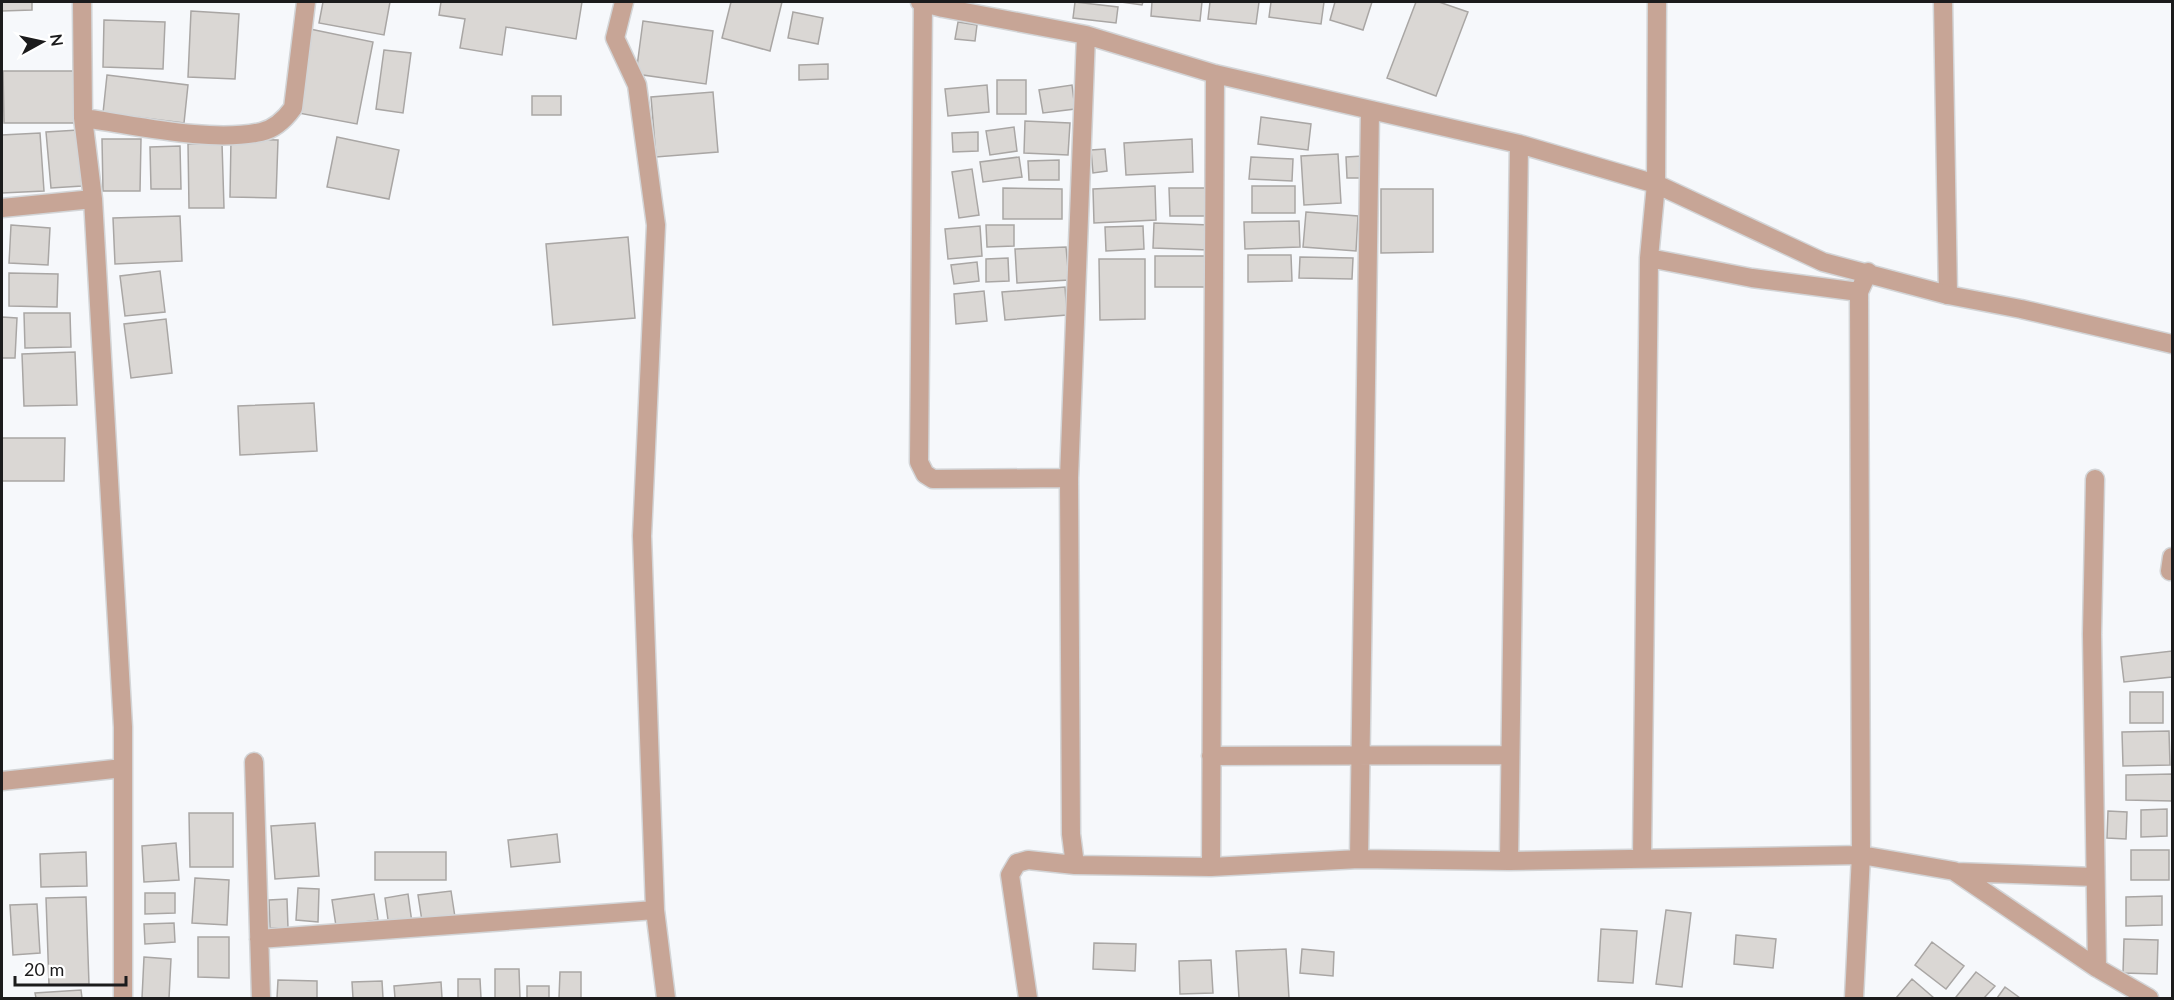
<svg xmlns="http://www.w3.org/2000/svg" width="2174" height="1000" font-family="Lato,sans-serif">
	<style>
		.building { fill: #dad7d4; stroke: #a9a6a4; stroke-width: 1.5 }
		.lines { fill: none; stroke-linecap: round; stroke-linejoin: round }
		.service-casing { stroke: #d3d5d7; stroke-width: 21 }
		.minor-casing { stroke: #d3d5d7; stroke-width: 21 }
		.service { stroke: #c7a596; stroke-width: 18 }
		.minor { stroke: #c7a596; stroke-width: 18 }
	</style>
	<rect width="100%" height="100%" fill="#f6f8fb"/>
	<path class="building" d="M 2,2 L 32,2 L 32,10 L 2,11 Z
		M 323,2 L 390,2 L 384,35 L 319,23 Z
		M 441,2 L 582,2 L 576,39 L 506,27 L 502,55 L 460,48 L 465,19 L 439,15 Z
		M 731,2 L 782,2 L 770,51 L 722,38 Z
		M 1075,2 L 1118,7 L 1116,23 L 1073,18 Z
		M 1121,2 L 1143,2 L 1142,5 Z
		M 1152,2 L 1202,2 L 1200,21 L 1151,16 Z
		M 1210,2 L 1259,2 L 1256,24 L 1208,19 Z
		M 1271,2 L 1324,2 L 1321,24 L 1269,17 Z
		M 1335,2 L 1372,2 L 1363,30 L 1330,20 Z
		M 1416,2 L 1439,2 L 1468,12 L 1436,96 L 1387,78 Z
		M 191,11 L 239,14 L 235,79 L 188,77 Z
		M 793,12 L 823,18 L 818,44 L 788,38 Z
		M 104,20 L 165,22 L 163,69 L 103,67 Z
		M 643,21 L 713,31 L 706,84 L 636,74 Z
		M 958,22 L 977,25 L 975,41 L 955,39 Z
		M 310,29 L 373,42 L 357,124 L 293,112 Z
		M 384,50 L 411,53 L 403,113 L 376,109 Z
		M 828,64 L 828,79 L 799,80 L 799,65 Z
		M 3,71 L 74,71 L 74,123 L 4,123 Z
		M 107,75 L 188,85 L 184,123 L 103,113 Z
		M 997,80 L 1026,80 L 1026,114 L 997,114 Z
		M 987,85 L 989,112 L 948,116 L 945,89 Z
		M 1072,85 L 1075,109 L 1043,113 L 1039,90 Z
		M 713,92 L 718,152 L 656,157 L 651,97 Z
		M 532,96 L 561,96 L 561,115 L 532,115 Z
		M 1261,117 L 1311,124 L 1308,150 L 1258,144 Z
		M 1025,121 L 1070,123 L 1068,155 L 1024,153 Z
		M 1014,127 L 1017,151 L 990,155 L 986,131 Z
		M 78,130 L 82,186 L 51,188 L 46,132 Z
		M 978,132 L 978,151 L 953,152 L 952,133 Z
		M 40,133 L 44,191 L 2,193 L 2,135 Z
		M 337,137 L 399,150 L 389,199 L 327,187 Z
		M 102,139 L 141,139 L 140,191 L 103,191 Z
		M 231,139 L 278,140 L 276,198 L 230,197 Z
		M 1192,139 L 1193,172 L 1126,175 L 1124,143 Z
		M 222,143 L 224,208 L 189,208 L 188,144 Z
		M 180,146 L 181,189 L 151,189 L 150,147 Z
		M 1105,149 L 1107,171 L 1093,173 L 1091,150 Z
		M 1338,154 L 1341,203 L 1304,205 L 1301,156 Z
		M 1362,156 L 1363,178 L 1347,178 L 1346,157 Z
		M 1019,157 L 1022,177 L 983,182 L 980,162 Z
		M 1251,157 L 1293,159 L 1292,181 L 1249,179 Z
		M 1059,160 L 1059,180 L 1029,180 L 1028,161 Z
		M 972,169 L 979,215 L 959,218 L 952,172 Z
		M 1155,186 L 1156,220 L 1094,223 L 1093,189 Z
		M 1252,186 L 1295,186 L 1295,213 L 1252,213 Z
		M 1003,188 L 1062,189 L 1062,219 L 1003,219 Z
		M 1169,188 L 1207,188 L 1207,216 L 1170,216 Z
		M 1381,189 L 1433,189 L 1433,252 L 1381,253 Z
		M 1306,212 L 1358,216 L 1356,251 L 1303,247 Z
		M 180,216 L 182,261 L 115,264 L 113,218 Z
		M 1299,221 L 1300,247 L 1245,249 L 1244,222 Z
		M 1154,223 L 1210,225 L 1209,250 L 1153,248 Z
		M 11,225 L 50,228 L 48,265 L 9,263 Z
		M 986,225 L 1014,225 L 1014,246 L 987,247 Z
		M 980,226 L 982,256 L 948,259 L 945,229 Z
		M 1143,226 L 1144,249 L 1106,251 L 1105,227 Z
		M 628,237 L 635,318 L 553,325 L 546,244 Z
		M 1066,247 L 1069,280 L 1017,283 L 1015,249 Z
		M 1248,255 L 1291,255 L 1292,281 L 1248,282 Z
		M 1155,256 L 1208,256 L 1208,287 L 1155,287 Z
		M 1300,257 L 1353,258 L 1352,279 L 1299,278 Z
		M 1008,258 L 1009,281 L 986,282 L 986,259 Z
		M 1099,259 L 1145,259 L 1145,319 L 1100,320 Z
		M 977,262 L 979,281 L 954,284 L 951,265 Z
		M 160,271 L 165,312 L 125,316 L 120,276 Z
		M 9,273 L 58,274 L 57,307 L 9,306 Z
		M 1065,287 L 1067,315 L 1005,320 L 1002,292 Z
		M 984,291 L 987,321 L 956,324 L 954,294 Z
		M 24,313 L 70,313 L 71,347 L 25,348 Z
		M 2,317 L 17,318 L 15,358 L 2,358 Z
		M 166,319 L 172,373 L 131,378 L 124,324 Z
		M 75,352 L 77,405 L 24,406 L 22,354 Z
		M 314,403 L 317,451 L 240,455 L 238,406 Z
		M 2,438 L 65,438 L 64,481 L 2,481 Z
		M 2172,651 L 2172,677 L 2124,682 L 2121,657 Z
		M 2130,692 L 2163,692 L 2163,723 L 2130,723 Z
		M 2169,731 L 2170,765 L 2123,766 L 2122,732 Z
		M 2172,774 L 2172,801 L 2126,800 L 2126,775 Z
		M 2167,809 L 2167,836 L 2141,837 L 2141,810 Z
		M 2108,811 L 2127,812 L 2126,839 L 2107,838 Z
		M 189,813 L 233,813 L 233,867 L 190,867 Z
		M 315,823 L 319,876 L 275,879 L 271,826 Z
		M 557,834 L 560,862 L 511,867 L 508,840 Z
		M 176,843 L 179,880 L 144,882 L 142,846 Z
		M 2131,850 L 2169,850 L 2169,880 L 2131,880 Z
		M 86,852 L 87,886 L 41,887 L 40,854 Z
		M 375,852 L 446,852 L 446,880 L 375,880 Z
		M 195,878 L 229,880 L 227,925 L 192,923 Z
		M 298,888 L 319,889 L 318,922 L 296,920 Z
		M 451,891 L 455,917 L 422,921 L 418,895 Z
		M 145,893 L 175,893 L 175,913 L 145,914 Z
		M 374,894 L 378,920 L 336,926 L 332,900 Z
		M 408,894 L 412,923 L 389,927 L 385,898 Z
		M 2162,896 L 2162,925 L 2126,926 L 2126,897 Z
		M 86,897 L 89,984 L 49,985 L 46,898 Z
		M 287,899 L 288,928 L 270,928 L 269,900 Z
		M 37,904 L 40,953 L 13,955 L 10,905 Z
		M 1666,910 L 1691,913 L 1682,987 L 1656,984 Z
		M 174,923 L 175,942 L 145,944 L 144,924 Z
		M 1601,929 L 1637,931 L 1633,983 L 1598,981 Z
		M 1736,935 L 1776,939 L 1773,968 L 1734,964 Z
		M 198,937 L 229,937 L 229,978 L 198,977 Z
		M 2124,939 L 2158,940 L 2157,974 L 2123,973 Z
		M 1932,942 L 1964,966 L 1946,989 L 1915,965 Z
		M 1094,943 L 1136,944 L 1135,971 L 1093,969 Z
		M 1286,949 L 1289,998 L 1239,998 L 1236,951 Z
		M 1302,949 L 1334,952 L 1333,976 L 1300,973 Z
		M 144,957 L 171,959 L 169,998 L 142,998 Z
		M 1211,960 L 1213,993 L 1180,994 L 1179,961 Z
		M 495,969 L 519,969 L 520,998 L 495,998 Z
		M 560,972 L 581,972 L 581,998 L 559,998 Z
		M 1976,972 L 1995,986 L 1984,998 L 1958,998 L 1956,997 Z
		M 458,979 L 480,979 L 481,998 L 458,998 Z
		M 1912,979 L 1934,998 L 1896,998 Z
		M 278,980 L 317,981 L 317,998 L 277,998 Z
		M 382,981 L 383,998 L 353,998 L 352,982 Z
		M 441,982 L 442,998 L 395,998 L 394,986 Z
		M 527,986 L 549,986 L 549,998 L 527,998 Z
		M 2005,987 L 2020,998 L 1997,998 Z
		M 81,990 L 82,998 L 36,998 L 35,993 Z"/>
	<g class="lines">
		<defs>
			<path id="service" d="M 1943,2 L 1948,295"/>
			<path id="minor" d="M 82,2 L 83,118 L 93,199 L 123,727 L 123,998
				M 624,2 L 615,38 L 637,85 L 656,225 L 642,536 L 655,910 L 666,998
				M 920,2 L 943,8 L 1086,35 L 1215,74 L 1519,144 L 1656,184 L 1823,262 L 1948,295 L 2021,309 L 2172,344
				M 923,2 L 919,462 L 925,474 L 933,479 L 1069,478
				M 83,118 C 135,125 210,143 261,132 C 275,129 285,119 293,108 L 306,2
				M 2,208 L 93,199
				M 1649,258 L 1752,278 L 1859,292
				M 2095,479 L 2092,634 L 2097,968
				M 2170,571 L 2172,557
				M 1211,756 L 1509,755
				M 254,762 L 261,998
				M 2,781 L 123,768
				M 1359,859 L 1370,111
				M 1642,859 L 1649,258 L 1656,184 L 1657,2
				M 1509,861 L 1519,144
				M 1075,865 L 1071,834 L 1069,478 L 1086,35
				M 1211,867 L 1215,74
				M 1956,872 L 2095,877
				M 259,939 L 655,910
				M 1028,998 L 1010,875 L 1017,863 L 1028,860 L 1075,865 L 1211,867 L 1359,859 L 1509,861 L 1861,855 L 1954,871 L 2097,968 L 2149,998
				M 1854,998 L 1861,855 L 1859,292 L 1868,272"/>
		</defs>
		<use href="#service" class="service-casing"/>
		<use href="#minor" class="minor-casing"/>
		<use href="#service" class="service"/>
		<use href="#minor" class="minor"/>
	</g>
	<rect width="2174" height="1000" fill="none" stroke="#1b1b1c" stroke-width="6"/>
	<g transform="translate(42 42) rotate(82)" stroke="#ffffff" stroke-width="4.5" paint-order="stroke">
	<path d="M0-4.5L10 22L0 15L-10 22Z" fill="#1b1b1c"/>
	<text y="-9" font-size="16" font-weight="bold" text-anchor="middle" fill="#1b1b1c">N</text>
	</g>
	<path d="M15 976v9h111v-9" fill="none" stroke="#1b1b1c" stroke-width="3"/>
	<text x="24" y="976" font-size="18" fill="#1b1b1c" stroke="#ffffff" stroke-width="4.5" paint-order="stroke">20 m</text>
</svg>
